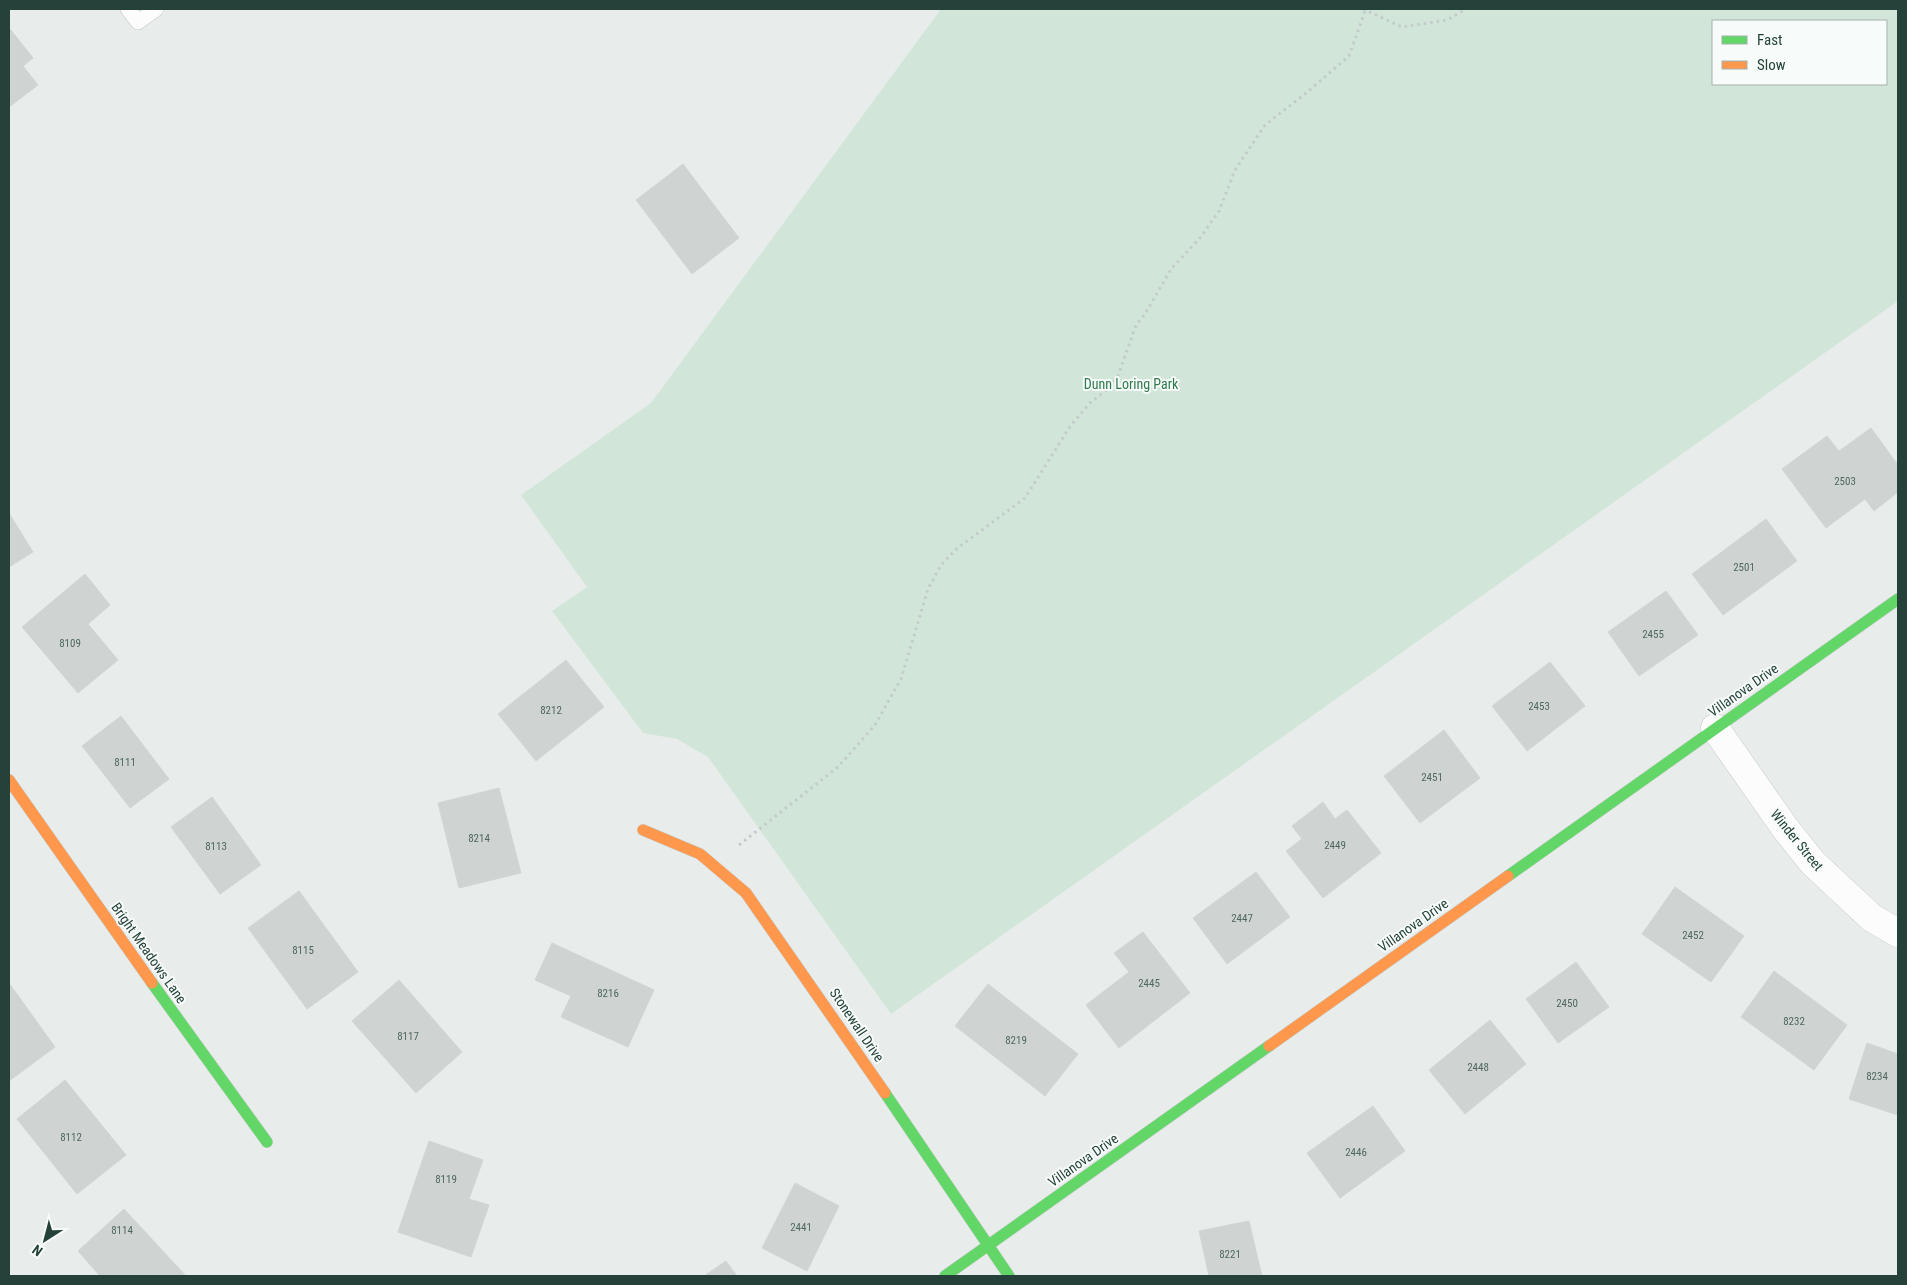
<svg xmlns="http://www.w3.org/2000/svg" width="1907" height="1285" font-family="'Roboto Condensed',sans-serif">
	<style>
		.green { fill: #d1e6d8; fill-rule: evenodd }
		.building { fill: #cfd4d2; stroke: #d1d6d4 }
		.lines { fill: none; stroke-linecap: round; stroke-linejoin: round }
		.lane-casing { stroke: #c5cac8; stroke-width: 16 }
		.street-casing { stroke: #c5cac8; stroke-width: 29 }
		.fast-casing { stroke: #c3cbc8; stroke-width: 12 }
		.slow-casing { stroke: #c3cbc8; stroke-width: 12 }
		.path { stroke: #c3ccca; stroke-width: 3; stroke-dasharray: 2.5 4; stroke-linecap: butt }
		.lane { stroke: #fcfcfc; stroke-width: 15 }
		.street { stroke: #fcfcfc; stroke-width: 28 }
		.fast { stroke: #63d668; stroke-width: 11 }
		.slow { stroke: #ff974d; stroke-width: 11 }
		.labels { text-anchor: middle; stroke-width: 4; stroke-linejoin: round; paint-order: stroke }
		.number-label { font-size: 11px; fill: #506761 }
		.park-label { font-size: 14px; fill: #2d7a4b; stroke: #f7fbf9 }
		.street-label { font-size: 14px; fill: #24423a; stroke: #f7fbf9 }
	</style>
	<rect width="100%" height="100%" fill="#e8edeb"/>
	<path class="green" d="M 941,9 L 1898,9 L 1898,301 L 891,1014 L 708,757 L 677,739 L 643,733 L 552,611 L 587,587 L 521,495 L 651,403 ZM 1713,21 L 1886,21 L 1886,84 L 1713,84 Z"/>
	<path class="building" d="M 10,29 L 33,58 L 23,66 L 38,85 L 9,107 L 9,30 Z
		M 683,164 L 739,238 L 692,274 L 636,200 Z
		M 1871,428 L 1898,465 L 1898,492 L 1874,511 L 1865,499 L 1826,528 L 1782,469 L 1827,436 L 1839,451 Z
		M 9,513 L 33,552 L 9,567 Z
		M 1766,519 L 1797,561 L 1723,615 L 1692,574 Z
		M 85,574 L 110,605 L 88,624 L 118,660 L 78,693 L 22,627 Z
		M 1666,591 L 1698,635 L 1639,676 L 1608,632 Z
		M 566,660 L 604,707 L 536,761 L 498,714 Z
		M 1550,662 L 1585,706 L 1527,751 L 1492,706 Z
		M 121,716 L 169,779 L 130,808 L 82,746 Z
		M 1444,730 L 1480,778 L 1420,823 L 1384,776 Z
		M 499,788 L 521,873 L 459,888 L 438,803 Z
		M 212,797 L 261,865 L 220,894 L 171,827 Z
		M 1323,802 L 1335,819 L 1347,810 L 1381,853 L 1323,898 L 1286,851 L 1302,839 L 1292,826 Z
		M 1256,872 L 1290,917 L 1227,964 L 1193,918 Z
		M 1675,887 L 1744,936 L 1711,982 L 1642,934 Z
		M 299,891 L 358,972 L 307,1009 L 248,928 Z
		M 1143,932 L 1190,993 L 1119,1048 L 1086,1005 L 1129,972 L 1114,953 Z
		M 552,943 L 654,990 L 628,1047 L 561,1017 L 571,996 L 535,980 Z
		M 1576,962 L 1609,1007 L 1558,1043 L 1526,999 Z
		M 1774,971 L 1847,1025 L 1814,1070 L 1741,1017 Z
		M 399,980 L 462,1052 L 416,1093 L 352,1021 Z
		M 9,983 L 55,1047 L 9,1081 Z
		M 988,984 L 1078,1054 L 1045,1096 L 955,1026 Z
		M 1490,1020 L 1526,1064 L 1465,1114 L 1429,1070 Z
		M 1867,1043 L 1898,1054 L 1898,1115 L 1849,1099 Z
		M 65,1080 L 126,1155 L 77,1194 L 17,1119 Z
		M 1373,1106 L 1405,1151 L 1340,1198 L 1307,1153 Z
		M 429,1141 L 483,1160 L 469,1199 L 489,1205 L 471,1257 L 398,1232 Z
		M 795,1183 L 839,1206 L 807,1271 L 762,1248 Z
		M 124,1209 L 186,1276 L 100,1276 L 78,1251 Z
		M 1249,1221 L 1262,1276 L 1209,1276 L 1199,1231 Z
		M 726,1261 L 737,1276 L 704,1276 Z"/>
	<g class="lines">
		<defs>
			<path id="lane" d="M 128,9 L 138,22 L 156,9"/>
			<path id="street" d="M 1715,728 L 1785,828 L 1813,863 L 1872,918 L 1898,933"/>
			<path id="fast" d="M 1508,876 L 1898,599
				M 152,983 L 267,1142
				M 885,1093 L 1009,1276
				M 945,1276 L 1269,1046"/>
			<path id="slow" d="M 9,780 L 152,983
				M 643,830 L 700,854 L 746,893 L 885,1093
				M 1269,1046 L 1508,876"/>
		</defs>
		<use href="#lane" class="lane-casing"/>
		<use href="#street" class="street-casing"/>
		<use href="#fast" class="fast-casing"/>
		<use href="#slow" class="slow-casing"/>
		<path class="path" d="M 1363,9 L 1402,27 L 1447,20 L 1466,9
			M 739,845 L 838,767 L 875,725 L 901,679 L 928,589 L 941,565 L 955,550 L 1025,498 L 1071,425 L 1090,403 L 1110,387 L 1118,376 L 1136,325 L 1145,314 L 1171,269 L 1200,238 L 1219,211 L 1235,170 L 1265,125 L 1305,94 L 1349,56 L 1365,11"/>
		<use href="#lane" class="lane"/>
		<use href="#street" class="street"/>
		<use href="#fast" class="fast"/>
		<use href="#slow" class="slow"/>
	</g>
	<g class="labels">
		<g class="number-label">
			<text x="1845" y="485">2503</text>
			<text x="1744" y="571">2501</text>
			<text x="1653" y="638">2455</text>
			<text x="70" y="647">8109</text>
			<text x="1539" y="710">2453</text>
			<text x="551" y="714">8212</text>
			<text x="125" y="766">8111</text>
			<text x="1432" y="781">2451</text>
			<text x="479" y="842">8214</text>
			<text x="1335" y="849">2449</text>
			<text x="216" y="850">8113</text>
			<text x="1242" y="922">2447</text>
			<text x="1693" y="939">2452</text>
			<text x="303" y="954">8115</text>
			<text x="1149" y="987">2445</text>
			<text x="608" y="997">8216</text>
			<text x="1567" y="1007">2450</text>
			<text x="1794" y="1025">8232</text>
			<text x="408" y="1040">8117</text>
			<text x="1016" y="1044">8219</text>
			<text x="1478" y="1071">2448</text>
			<text x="1877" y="1080">8234</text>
			<text x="71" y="1141">8112</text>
			<text x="1356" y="1156">2446</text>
			<text x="446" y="1183">8119</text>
			<text x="801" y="1231">2441</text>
			<text x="122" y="1234">8114</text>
			<text x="1230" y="1258">8221</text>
		</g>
		<g class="park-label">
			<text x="1131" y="389">Dunn Loring Park</text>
		</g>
		<g class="street-label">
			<text transform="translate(1743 690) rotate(-35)" y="5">Villanova Drive</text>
			<text transform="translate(1797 840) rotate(51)" y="5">Winder Street</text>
			<text transform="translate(1413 925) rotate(-35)" y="5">Villanova Drive</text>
			<text transform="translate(149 953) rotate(55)" y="5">Bright Meadows Lane</text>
			<text transform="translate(857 1025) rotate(56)" y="5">Stonewall Drive</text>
			<text transform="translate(1083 1160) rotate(-35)" y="5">Villanova Drive</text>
		</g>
	</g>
	<rect width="1907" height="1285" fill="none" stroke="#24423a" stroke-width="20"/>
	<rect x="1712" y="20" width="175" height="65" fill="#f7fbf9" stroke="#a3b1ad"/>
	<rect x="1722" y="36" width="25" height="8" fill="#63d668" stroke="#a3b1ad"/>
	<text x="1757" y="45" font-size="15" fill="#24423a">Fast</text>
	<rect x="1722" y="61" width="25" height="8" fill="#ff974d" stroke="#a3b1ad"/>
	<text x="1757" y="70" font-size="15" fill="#24423a">Slow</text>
	<g transform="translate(45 1240) rotate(216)" stroke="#f7fbf9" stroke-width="4" paint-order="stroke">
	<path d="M0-4L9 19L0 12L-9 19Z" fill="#24423a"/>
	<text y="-8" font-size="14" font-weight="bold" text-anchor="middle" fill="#24423a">N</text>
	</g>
</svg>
